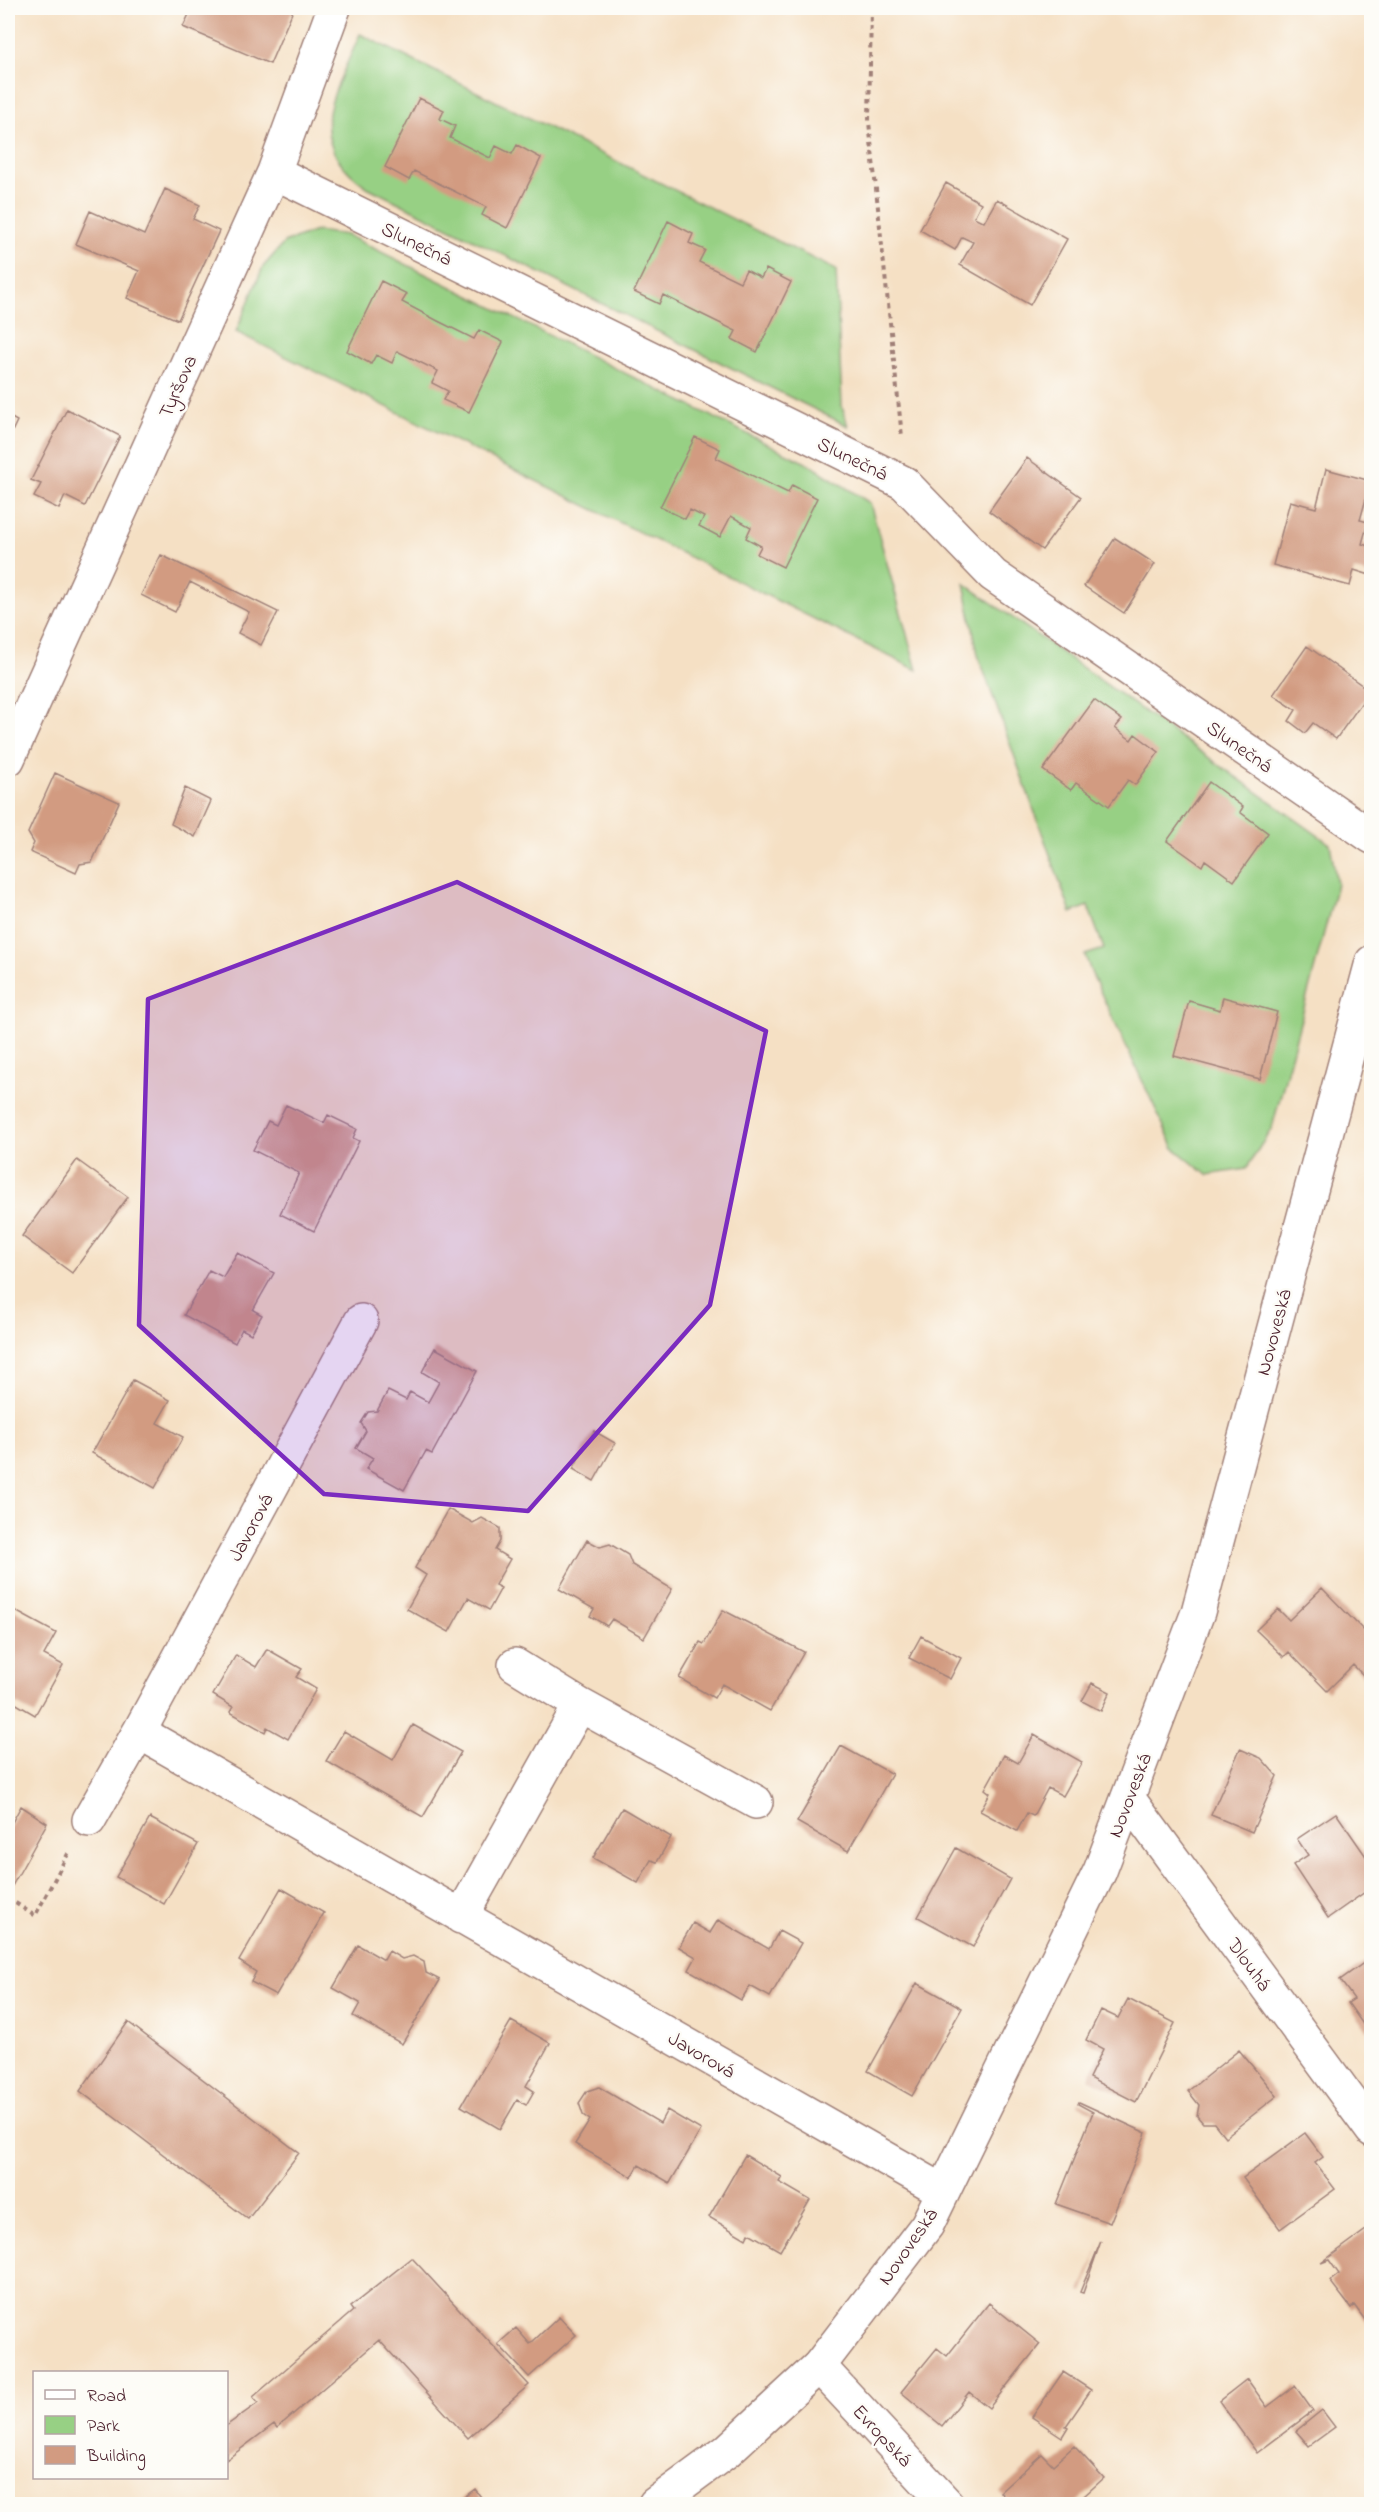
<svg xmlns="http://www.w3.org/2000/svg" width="1379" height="2512" font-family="'Indie Flower',sans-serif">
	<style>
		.green { fill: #97d084; stroke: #707858; stroke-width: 1.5 }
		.building { fill: #d29b81 }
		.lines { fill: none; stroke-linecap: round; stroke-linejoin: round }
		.minor-casing { stroke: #a08078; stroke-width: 36 }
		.tertiary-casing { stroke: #a08078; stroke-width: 36 }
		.path { stroke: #a08078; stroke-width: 4; stroke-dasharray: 4.5 4.5; stroke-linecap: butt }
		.minor { stroke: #fff; stroke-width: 33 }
		.tertiary { stroke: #fff; stroke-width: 33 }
		.marked { fill: #7b2cbf; fill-opacity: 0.2; stroke: #7b2cbf; stroke-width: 4.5; stroke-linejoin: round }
		.labels { text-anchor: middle; stroke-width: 5; stroke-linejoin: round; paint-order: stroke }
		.street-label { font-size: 20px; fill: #4a1f2b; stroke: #fdfcf7 }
	</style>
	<rect width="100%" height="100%" fill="#fdfcf7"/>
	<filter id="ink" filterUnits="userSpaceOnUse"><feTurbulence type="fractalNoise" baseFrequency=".0167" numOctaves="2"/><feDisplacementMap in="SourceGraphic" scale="12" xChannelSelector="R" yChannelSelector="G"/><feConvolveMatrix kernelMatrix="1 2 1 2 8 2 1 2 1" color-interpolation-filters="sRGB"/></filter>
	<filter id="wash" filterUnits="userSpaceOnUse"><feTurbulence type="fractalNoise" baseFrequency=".008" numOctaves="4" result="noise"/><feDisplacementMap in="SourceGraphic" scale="24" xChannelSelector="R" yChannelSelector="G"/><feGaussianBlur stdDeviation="1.35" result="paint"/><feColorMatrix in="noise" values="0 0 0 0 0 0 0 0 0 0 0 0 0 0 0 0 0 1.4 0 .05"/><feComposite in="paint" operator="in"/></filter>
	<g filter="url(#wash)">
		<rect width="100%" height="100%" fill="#f5e0c4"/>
		<path class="green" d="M 360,34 L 836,270 L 842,406 L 848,426 L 367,187 C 299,141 335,94 360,34 Z
			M 316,231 L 347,235 L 812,466 L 870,503 L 917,670 L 236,332 L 263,267 L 284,243 Z
			M 964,583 L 1330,844 L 1337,884 L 1272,1128 L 1246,1169 L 1207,1175 L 1174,1148 L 1091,972 L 1085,955 L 1104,949 L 1088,906 L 1071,913 L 978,655 Z"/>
		<g id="blocks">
			<path class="building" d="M 192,8 L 294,8 L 270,64 L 183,27 Z
				M 419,98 L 444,110 L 440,119 L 455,126 L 450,138 L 490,158 L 496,146 L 512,154 L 517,145 L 541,158 L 507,228 L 482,215 L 486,207 L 414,171 L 409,180 L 385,167 Z
				M 946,183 L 981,203 L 974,217 L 984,222 L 997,199 L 1067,239 L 1030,305 L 960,265 L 973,242 L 962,237 L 955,250 L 920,230 Z
				M 165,189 L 200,205 L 193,219 L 219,231 L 178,320 L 127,298 L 139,271 L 76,244 L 90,211 L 144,235 Z
				M 668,221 L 693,234 L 689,243 L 705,250 L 699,262 L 740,282 L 746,270 L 761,278 L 766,269 L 791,282 L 757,352 L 732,339 L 736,331 L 699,313 L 663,295 L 659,304 L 634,292 Z
				M 381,281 L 407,294 L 402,302 L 438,321 L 474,339 L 479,330 L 503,342 L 469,412 L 443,400 L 448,391 L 432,383 L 438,371 L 397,351 L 392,363 L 376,355 L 371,364 L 347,351 Z
				M 67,409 L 120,436 L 85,506 L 65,496 L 59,509 L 34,497 L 41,484 L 31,480 Z
				M 8,416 L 17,421 L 8,440 Z
				M 695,437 L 720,449 L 716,458 L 788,493 L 792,485 L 817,498 L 783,567 L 757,554 L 761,546 L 746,538 L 751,527 L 731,516 L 720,537 L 699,526 L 704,517 L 690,510 L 685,519 L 660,507 Z
				M 1027,458 L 1081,497 L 1042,550 L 989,511 Z
				M 1326,469 L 1371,481 L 1360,520 L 1368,522 L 1362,544 L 1372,547 L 1372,570 L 1370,575 L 1354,570 L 1350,586 L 1273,565 L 1290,501 L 1316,508 Z
				M 1115,538 L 1155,564 L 1124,613 L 1084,586 Z
				M 161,555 L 278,612 L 261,645 L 238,633 L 249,612 L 190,582 L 175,612 L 141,595 Z
				M 1307,646 L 1370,691 L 1336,739 L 1313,723 L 1305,733 L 1289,721 L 1296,710 L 1273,695 Z
				M 1094,700 L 1122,720 L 1115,728 L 1131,740 L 1135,734 L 1159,752 L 1135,785 L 1128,780 L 1109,806 L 1076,783 L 1071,790 L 1043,770 Z
				M 55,773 L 119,802 L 92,862 L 80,864 L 76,873 L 30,852 L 34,843 L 28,833 Z
				M 1209,782 L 1243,807 L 1240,812 L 1268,833 L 1234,881 L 1205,860 L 1202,866 L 1167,841 Z
				M 185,788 L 211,801 L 195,837 L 171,824 Z
				M 1223,997 L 1277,1012 L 1260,1079 L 1174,1056 L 1189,1001 L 1220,1010 Z
				M 286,1105 L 324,1123 L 328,1115 L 357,1129 L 353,1138 L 359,1141 L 314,1231 L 280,1214 L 299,1173 L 253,1150 L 268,1121 L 276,1125 Z
				M 77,1160 L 128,1197 L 72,1273 L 22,1236 Z
				M 237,1253 L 274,1273 L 253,1310 L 262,1315 L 251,1334 L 242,1329 L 235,1343 L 184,1315 L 209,1270 L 223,1277 Z
				M 435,1348 L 477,1371 L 432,1454 L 426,1451 L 404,1490 L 366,1469 L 373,1458 L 356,1448 L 366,1431 L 361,1423 L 368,1412 L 377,1411 L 388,1391 L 406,1400 L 410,1392 L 428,1402 L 439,1382 L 422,1372 Z
				M 133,1380 L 170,1400 L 157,1423 L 183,1437 L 155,1488 L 92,1453 Z
				M 594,1431 L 615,1443 L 594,1481 L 573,1469 Z
				M 448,1509 L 473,1523 L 482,1518 L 500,1528 L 500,1541 L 495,1550 L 510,1559 L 495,1585 L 501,1588 L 489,1610 L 468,1598 L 449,1632 L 407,1609 L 426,1575 L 415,1568 Z
				M 587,1540 L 600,1547 L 610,1544 L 628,1555 L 632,1565 L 672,1589 L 644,1638 L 612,1619 L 607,1626 L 590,1616 L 594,1609 L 559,1589 Z
				M 1322,1588 L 1372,1639 L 1372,1674 L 1367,1679 L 1353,1665 L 1327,1691 L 1289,1652 L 1284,1657 L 1256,1630 L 1278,1609 L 1289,1620 Z
				M 10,1608 L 56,1633 L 44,1655 L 63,1665 L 35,1715 L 8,1699 L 8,1613 Z
				M 723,1610 L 804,1652 L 770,1711 L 722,1684 L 714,1698 L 679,1678 L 700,1642 L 704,1644 Z
				M 921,1636 L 961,1658 L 950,1679 L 909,1658 Z
				M 267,1649 L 302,1669 L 296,1677 L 316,1689 L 288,1739 L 267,1727 L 265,1732 L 230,1712 L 233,1707 L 213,1695 L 236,1655 L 256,1667 Z
				M 1092,1683 L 1110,1692 L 1101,1711 L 1082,1701 Z
				M 413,1725 L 461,1752 L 423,1817 L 326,1761 L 344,1731 L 393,1760 Z
				M 1034,1735 L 1082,1762 L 1063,1796 L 1048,1788 L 1033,1816 L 1027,1813 L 1017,1831 L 980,1811 L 990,1793 L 985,1789 L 1004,1755 L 1018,1763 Z
				M 841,1746 L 892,1774 L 848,1851 L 797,1822 Z
				M 1240,1749 L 1261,1758 L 1277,1776 L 1252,1832 L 1211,1815 Z
				M 21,1806 L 47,1823 L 12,1886 L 8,1883 L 8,1830 Z
				M 622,1808 L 671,1837 L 657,1862 L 651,1860 L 638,1883 L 593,1858 Z
				M 1336,1813 L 1372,1865 L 1372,1887 L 1328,1918 L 1293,1865 L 1308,1855 L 1297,1839 Z
				M 150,1818 L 198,1844 L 164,1904 L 116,1877 Z
				M 956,1848 L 1010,1879 L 973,1947 L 918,1917 Z
				M 281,1888 L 324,1913 L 276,1995 L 251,1982 L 256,1972 L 239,1961 Z
				M 718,1920 L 769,1949 L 779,1931 L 801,1943 L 770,1997 L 750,1986 L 741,2000 L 689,1970 L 696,1957 L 679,1947 L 693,1923 L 710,1933 Z
				M 358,1945 L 384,1960 L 389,1951 L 402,1959 L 413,1956 L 424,1962 L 426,1973 L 440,1980 L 402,2044 L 353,2016 L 360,2003 L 333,1988 Z
				M 1372,1957 L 1372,2027 L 1367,2030 L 1348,2003 L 1354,1999 L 1340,1980 Z
				M 917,1983 L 962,2008 L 912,2096 L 868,2071 Z
				M 1128,1999 L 1175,2023 L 1136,2102 L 1089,2078 L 1103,2049 L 1086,2040 L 1101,2010 L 1118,2018 Z
				M 511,2021 L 550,2043 L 526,2086 L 534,2091 L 526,2105 L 517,2100 L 500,2129 L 461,2106 Z
				M 128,2022 L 299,2153 L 248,2219 L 80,2091 Z
				M 1239,2050 L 1277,2096 L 1225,2137 L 1214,2123 L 1203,2123 L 1197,2116 L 1199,2105 L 1188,2091 Z
				M 599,2087 L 660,2123 L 667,2110 L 701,2130 L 670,2183 L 639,2165 L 632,2177 L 575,2144 L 590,2120 L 583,2115 L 579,2103 L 587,2091 Z
				M 1079,2102 L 1146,2133 L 1110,2223 L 1056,2204 L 1093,2112 L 1078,2104 Z
				M 1305,2133 L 1323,2157 L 1315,2163 L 1335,2189 L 1280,2229 L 1243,2178 Z
				M 745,2155 L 782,2177 L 779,2182 L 810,2200 L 780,2251 L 749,2233 L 746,2239 L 709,2217 Z
				M 1370,2227 L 1372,2322 L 1368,2324 L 1354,2305 L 1351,2308 L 1330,2281 L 1339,2274 L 1329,2260 L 1321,2263 Z
				M 1101,2241 L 1083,2293 L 1080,2292 Z
				M 412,2258 L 529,2385 L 468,2438 L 379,2340 L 277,2428 L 274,2424 L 226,2460 L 226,2426 L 258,2403 L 253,2397 L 353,2311 L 350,2307 Z
				M 989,2303 L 1040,2344 L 989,2408 L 969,2392 L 942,2426 L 901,2392 L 937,2348 L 947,2356 Z
				M 559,2317 L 576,2335 L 529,2377 L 498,2344 L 516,2328 L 530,2344 Z
				M 1063,2372 L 1091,2390 L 1066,2426 L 1068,2427 L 1062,2437 L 1032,2417 Z
				M 1247,2379 L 1267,2407 L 1295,2386 L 1313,2411 L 1257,2453 L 1219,2401 Z
				M 1322,2410 L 1335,2427 L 1309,2446 L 1296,2431 Z
				M 1074,2446 L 1104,2478 L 1075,2504 L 1011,2504 L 1000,2492 L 1042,2454 L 1053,2465 Z
				M 475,2489 L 486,2504 L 455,2504 Z"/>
		</g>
	</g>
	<g filter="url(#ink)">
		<use href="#blocks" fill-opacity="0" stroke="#a08078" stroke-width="1.5"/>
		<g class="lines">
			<defs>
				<path id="minor" d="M 274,172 L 904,483 L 993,575 L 1372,837
					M 8,759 L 274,172 L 334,8
					M 361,1321 L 139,1732 L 943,2191
					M 515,1665 L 580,1705
					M 1128,1798 L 1372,2130
					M 89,1820 L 139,1732
					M 461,1917 L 580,1705 L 756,1802
					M 819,2366 L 947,2504"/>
				<path id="tertiary" d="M 655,2504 L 727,2451 L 819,2366 L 927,2225 L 1100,1871 L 1198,1612 L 1372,962"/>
			</defs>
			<use href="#minor" class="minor-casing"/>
			<use href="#tertiary" class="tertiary-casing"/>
			<path class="path" d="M 871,8 L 869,122 L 902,437
				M 8,1898 L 35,1916 L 69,1852"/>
			<use href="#minor" class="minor"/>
			<use href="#tertiary" class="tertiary"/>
		</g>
	</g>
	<path class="marked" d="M 457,882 L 766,1031 L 710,1305 L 528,1511 L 324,1494 L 139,1325 L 148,999 Z"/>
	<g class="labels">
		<g class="street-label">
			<text transform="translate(417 243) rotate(26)" y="7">Slunečná</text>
			<text transform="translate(177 386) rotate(-66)" y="7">Tyršova</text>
			<text transform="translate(853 458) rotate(26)" y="7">Slunečná</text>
			<text transform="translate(1240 746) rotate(35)" y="7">Slunečná</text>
			<text transform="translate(1273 1332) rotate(-75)" y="7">Novoveská</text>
			<text transform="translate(250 1527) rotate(-62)" y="7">Javorová</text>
			<text transform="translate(1129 1795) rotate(-69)" y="7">Novoveská</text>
			<text transform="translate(1250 1964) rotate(54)" y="7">Dlouhá</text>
			<text transform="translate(702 2054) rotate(30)" y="7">Javorová</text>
			<text transform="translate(907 2246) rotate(-55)" y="7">Novoveská</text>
			<text transform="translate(883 2435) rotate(47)" y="7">Evropská</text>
		</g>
	</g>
	<rect width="1379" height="2512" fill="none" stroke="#fdfcf7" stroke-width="30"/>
	<rect x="33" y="2371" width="195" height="108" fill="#fdfcf7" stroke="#b5a4a5" stroke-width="1.5"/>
	<rect x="45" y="2390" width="30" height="9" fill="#ffffff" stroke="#b5a4a5" stroke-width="1.5"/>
	<text x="87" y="2401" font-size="18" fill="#4a1f2b">Road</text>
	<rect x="45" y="2416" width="30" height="18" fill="#97d084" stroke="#b5a4a5" stroke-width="1.5"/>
	<text x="87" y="2431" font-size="18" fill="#4a1f2b">Park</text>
	<rect x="45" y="2446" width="30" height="18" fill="#d29b81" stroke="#b5a4a5" stroke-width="1.5"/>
	<text x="87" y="2461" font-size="18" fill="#4a1f2b">Building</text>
</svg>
